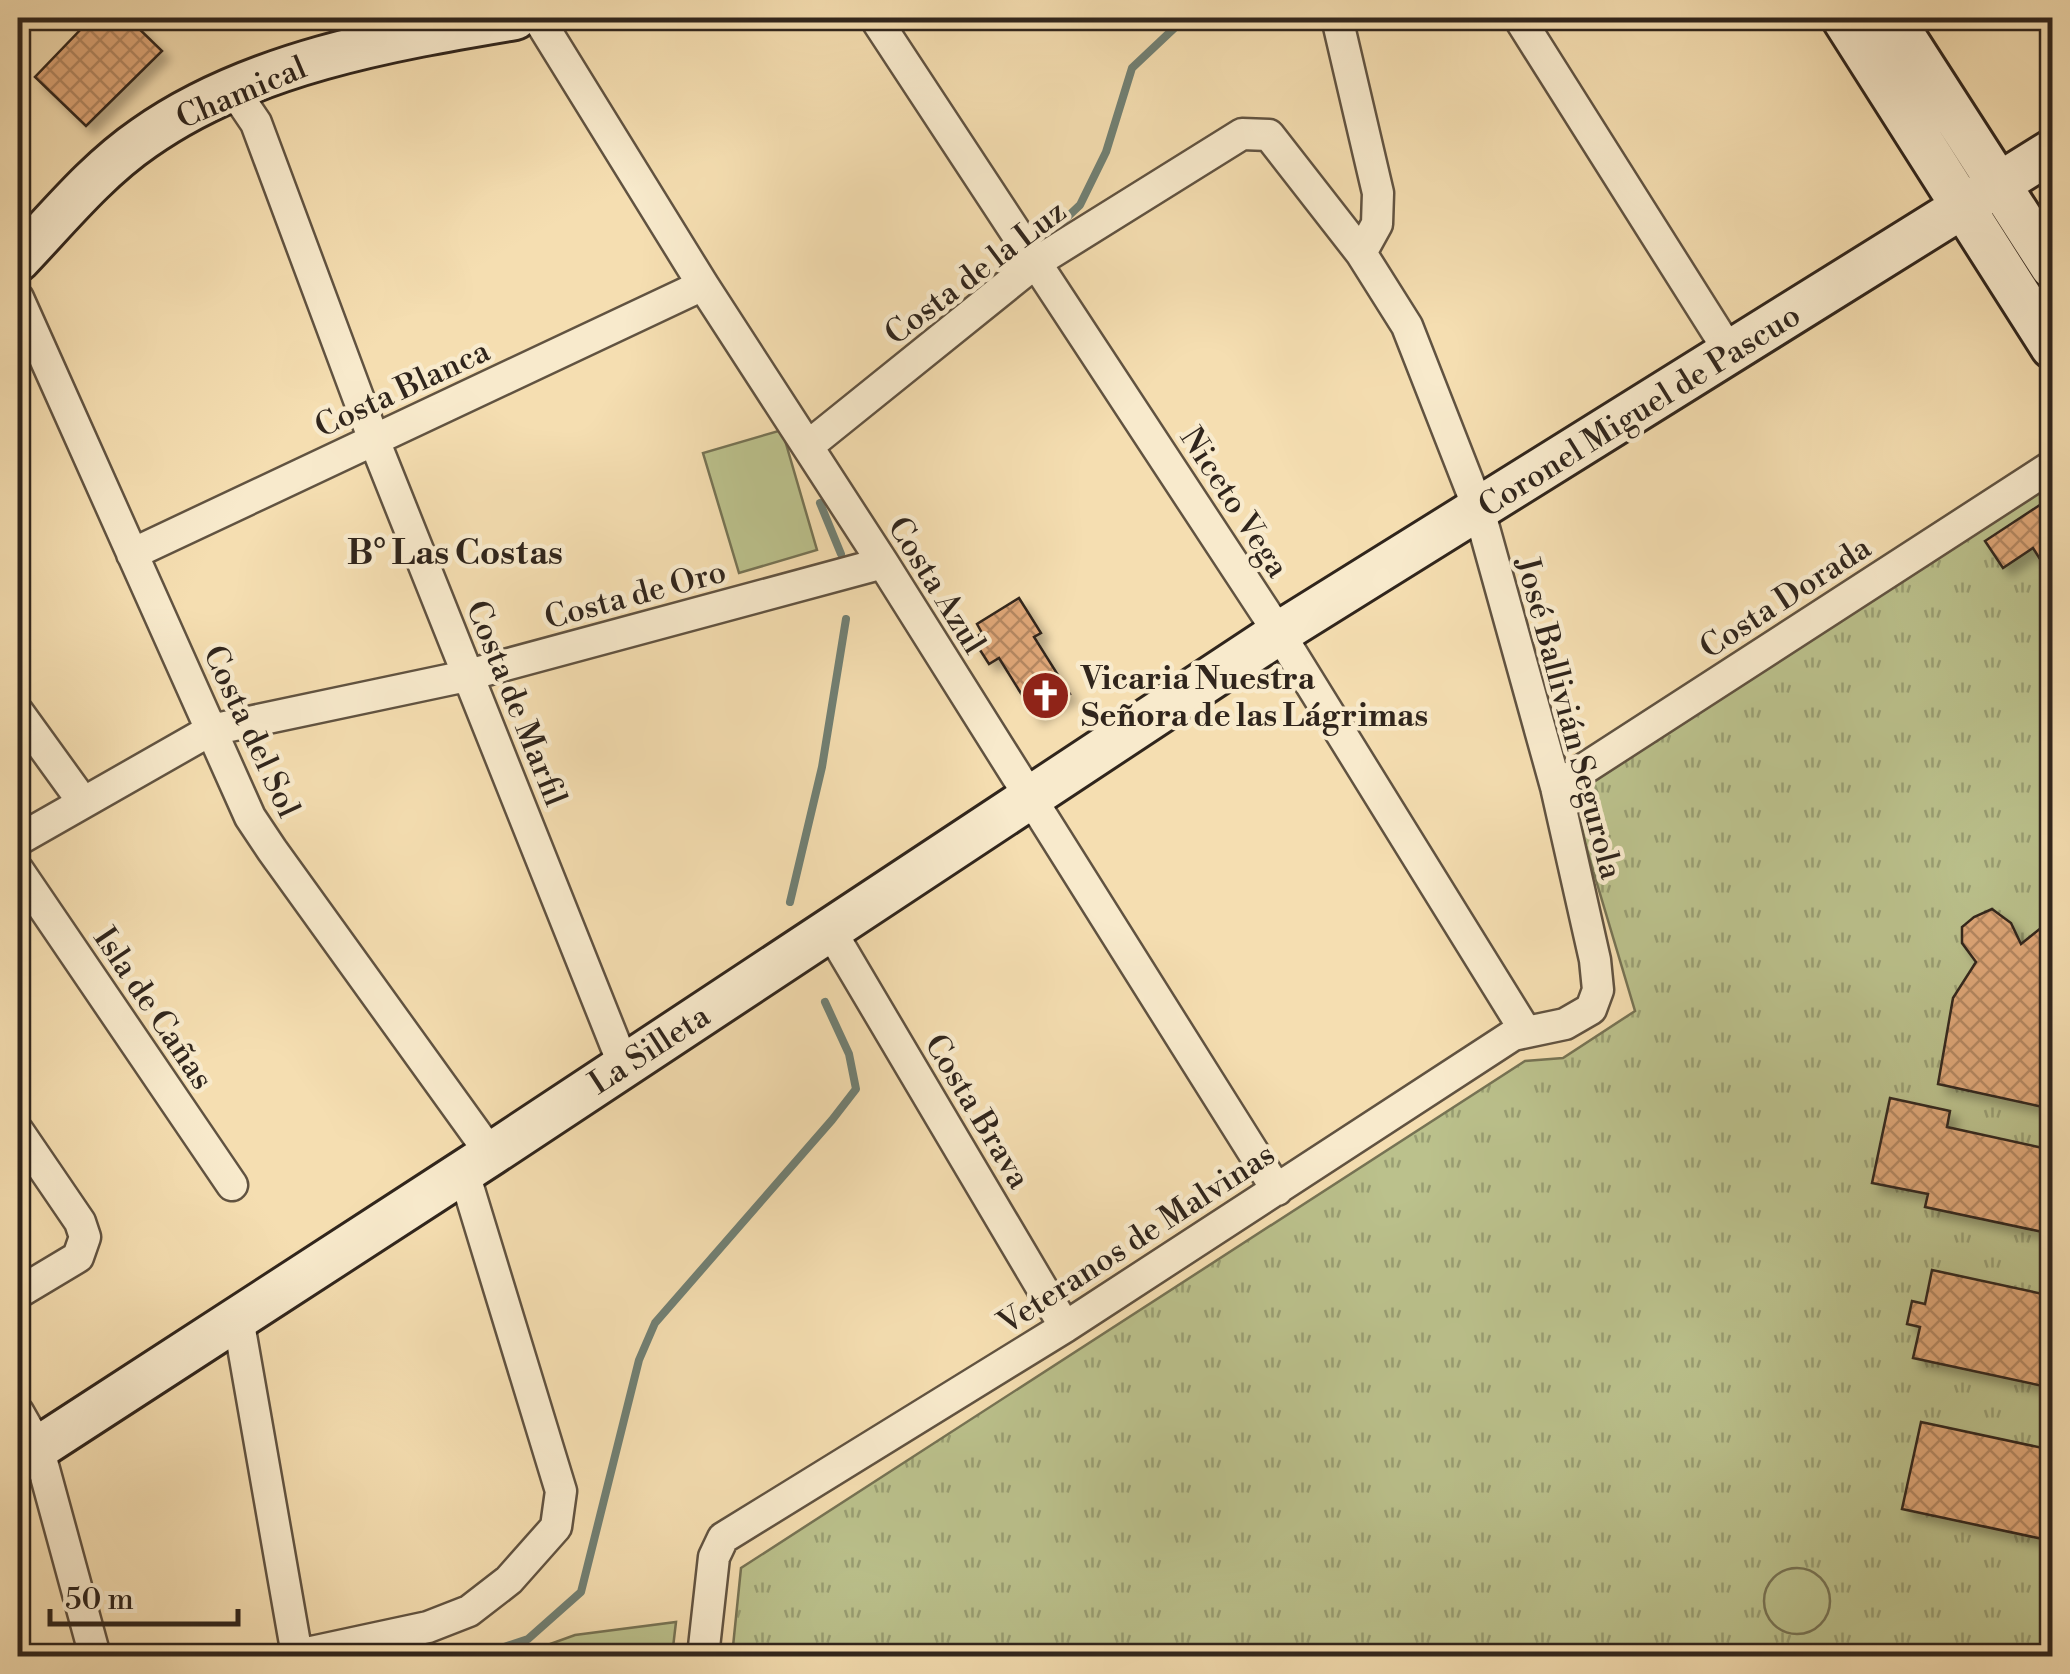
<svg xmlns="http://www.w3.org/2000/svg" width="2070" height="1674" font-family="'Libre Bodoni',serif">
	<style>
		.grass { fill: url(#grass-tufts); stroke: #767354; stroke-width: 2.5 }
		.park { fill: #bbc18c; stroke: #767354; stroke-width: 2.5 }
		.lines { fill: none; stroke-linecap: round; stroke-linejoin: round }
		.stream { stroke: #718074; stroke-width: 8 }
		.building { fill: url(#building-cross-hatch); stroke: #30251c; stroke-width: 2.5; filter: url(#shadow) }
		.street-casing { stroke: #615341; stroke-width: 35 }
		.secondary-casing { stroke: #30251c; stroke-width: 48 }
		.street { stroke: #f8eacc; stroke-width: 30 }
		.secondary { stroke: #f8eacc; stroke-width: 42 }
		.labels { text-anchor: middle; stroke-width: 9; stroke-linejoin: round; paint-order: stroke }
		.street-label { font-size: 32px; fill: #30251c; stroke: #f8eacc }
		.poi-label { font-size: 32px; font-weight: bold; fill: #30251c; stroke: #f8eacc; text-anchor: start }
		.neighbourhood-label { font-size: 35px; font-weight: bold; fill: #30251c; stroke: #f8eacc }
	</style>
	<defs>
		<pattern id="grass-tufts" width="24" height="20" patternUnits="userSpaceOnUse" patternTransform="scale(2.5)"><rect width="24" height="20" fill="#bbc18c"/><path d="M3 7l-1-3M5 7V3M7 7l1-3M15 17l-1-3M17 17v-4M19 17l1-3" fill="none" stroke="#989d72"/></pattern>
		<pattern id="building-cross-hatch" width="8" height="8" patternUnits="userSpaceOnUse" patternTransform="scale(2.5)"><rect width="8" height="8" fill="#dea677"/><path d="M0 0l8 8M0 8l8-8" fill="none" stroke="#b48761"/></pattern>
		<filter id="shadow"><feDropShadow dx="8" dy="8" stdDeviation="5" flood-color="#0004"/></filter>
	</defs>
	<rect width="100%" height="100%" fill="#f5deb1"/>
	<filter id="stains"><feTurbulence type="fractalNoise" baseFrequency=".002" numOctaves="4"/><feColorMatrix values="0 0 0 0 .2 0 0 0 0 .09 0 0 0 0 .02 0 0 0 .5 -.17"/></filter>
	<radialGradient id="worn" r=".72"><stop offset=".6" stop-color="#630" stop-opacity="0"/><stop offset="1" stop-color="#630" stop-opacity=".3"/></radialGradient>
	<path class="grass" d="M 2052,484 L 2052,1656 L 732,1656 L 741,1568 L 1525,1061 L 1563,1058 L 1635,1011 L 1570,793 Z"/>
	<path class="park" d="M 782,430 L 817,550 L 739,573 L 703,453 Z
		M1764 1601a33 33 0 1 1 66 0a33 33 0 1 1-66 0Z
		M 676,1622 L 672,1656 L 517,1656 L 575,1635 Z"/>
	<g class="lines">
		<path class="stream" d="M 1044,239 L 1080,205 L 1106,152 L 1132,68 L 1185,18
			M 820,503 L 841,554
			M 790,902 L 822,767 L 846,619
			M 477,1656 L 528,1639 L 581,1592 L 639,1360 L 655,1323 L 832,1120 L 856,1089 L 849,1054 L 825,1002"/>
	</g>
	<path class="building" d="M 72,18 L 128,18 L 162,51 L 86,126 L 35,77 L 82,28 Z
		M 2052,497 L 2052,578 L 2033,548 L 2003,568 L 1985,541 Z
		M 1019,598 L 1041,633 L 1034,637 L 1070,694 L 1035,716 L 999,658 L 989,664 L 973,639 L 982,633 L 977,624 Z
		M 1992,909 L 2011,923 L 2021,944 L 2052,919 L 2052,1109 L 1938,1084 L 1953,998 L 1976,962 L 1962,943 L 1962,927 L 1974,917 Z
		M 1890,1098 L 1950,1111 L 1947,1127 L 2052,1150 L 2052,1234 L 1925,1207 L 1928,1194 L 1872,1183 Z
		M 1932,1270 L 2052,1296 L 2052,1388 L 1913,1358 L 1920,1327 L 1907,1324 L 1912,1301 L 1925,1304 Z
		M 1921,1422 L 2052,1450 L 2052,1541 L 1902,1509 Z"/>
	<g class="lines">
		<defs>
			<path id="street" d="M 538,18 L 703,285 L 883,563 L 1277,1190
				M 875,18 L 1279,633 L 1526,1032
				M 1337,18 L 1378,193 L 1377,224 L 1361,253
				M 1519,18 L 1731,354
				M 233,89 L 256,123 L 374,440 L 624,1066
				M 18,298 L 250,817 L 272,850 L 491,1154
				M 132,554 L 703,285
				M 18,712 L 83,802
				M 1556,787 L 2052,466
				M 18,840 L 211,730 L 457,678 L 883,563
				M 18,870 L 232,1185
				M 830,930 L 1065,1327
				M 18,1131 L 80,1222 L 85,1237 L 78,1257 L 18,1293
				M 238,1318 L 297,1655
				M 18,1412 L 38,1447 L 95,1656
				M 293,1656 L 428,1627 L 469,1611 L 509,1580 L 556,1527 L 561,1491 L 463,1170
				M 703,1656 L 714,1557 L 723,1538 L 1065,1327 L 1513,1035 L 1565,1024 L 1591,1009 L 1598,990 L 1595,960 L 1556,787 L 1479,510 L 1407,326 L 1361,253 L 1269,135 L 1242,134 L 1035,263 L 808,446"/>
			<path id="secondary" d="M 1843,18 L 2052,347
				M 1892,18 L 2052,267
				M 18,260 C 58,218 96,171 144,138 C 250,63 390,39 515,18
				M 18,1461 L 491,1154 L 1279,633 L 2052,151"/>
		</defs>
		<use href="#street" class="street-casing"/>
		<use href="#secondary" class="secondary-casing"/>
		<use href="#street" class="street"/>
		<use href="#secondary" class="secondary"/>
	</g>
	<defs>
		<symbol id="church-disc" viewBox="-11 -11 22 22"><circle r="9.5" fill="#8f2418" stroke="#f8eacc"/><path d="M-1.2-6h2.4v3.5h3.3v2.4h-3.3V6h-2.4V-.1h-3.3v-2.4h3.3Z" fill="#fff"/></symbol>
	</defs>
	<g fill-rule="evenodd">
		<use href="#church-disc" x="1018" y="668" width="55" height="55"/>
	</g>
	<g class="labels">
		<g class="street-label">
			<text transform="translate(241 92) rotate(-23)" y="11">Chamical</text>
			<text transform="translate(975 272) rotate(-37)" y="11">Costa de la Luz</text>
			<text transform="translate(402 388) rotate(-25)" y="11">Costa Blanca</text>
			<text transform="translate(1639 410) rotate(-32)" y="11">Coronel Miguel de Pascuo</text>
			<text transform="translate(1235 502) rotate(57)" y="11">Niceto Vega</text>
			<text transform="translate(937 585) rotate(58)" y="11">Costa Azul</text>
			<text transform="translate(635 594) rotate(-15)" y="11">Costa de Oro</text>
			<text transform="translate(1785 597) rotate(-33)" y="11">Costa Dorada</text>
			<text transform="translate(517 703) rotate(68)" y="11">Costa de Marfil</text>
			<text transform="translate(1570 718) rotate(75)" y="11">José Ballivián Segurola</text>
			<text transform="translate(252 731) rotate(65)" y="11">Costa del Sol</text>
			<text transform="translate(154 1008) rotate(56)" y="11">Isla de Cañas</text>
			<text transform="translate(649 1049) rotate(-33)" y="11">La Silleta</text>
			<text transform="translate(978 1111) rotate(59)" y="11">Costa Brava</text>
			<text transform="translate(1136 1238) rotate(-33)" y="11">Veteranos de Malvinas</text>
		</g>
		<g class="poi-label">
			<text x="1081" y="689">Vicaria Nuestra<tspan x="1081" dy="37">Señora de las Lágrimas</tspan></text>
		</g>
		<g class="neighbourhood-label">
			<text x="455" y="564">B° Las Costas</text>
		</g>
	</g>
	<rect width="2070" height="1674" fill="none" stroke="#f5deb1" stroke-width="60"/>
	<rect x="20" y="20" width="2030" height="1634" fill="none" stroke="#30251c" stroke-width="5"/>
	<rect x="30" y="30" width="2010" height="1614" fill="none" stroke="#30251c" stroke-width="2.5"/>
	<path d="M50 1609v15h188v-15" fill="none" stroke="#30251c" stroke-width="5"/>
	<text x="65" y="1609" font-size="30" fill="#30251c" stroke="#f8eacc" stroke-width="8" paint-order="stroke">50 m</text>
	<rect width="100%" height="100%" filter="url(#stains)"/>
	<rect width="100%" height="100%" fill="url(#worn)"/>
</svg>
